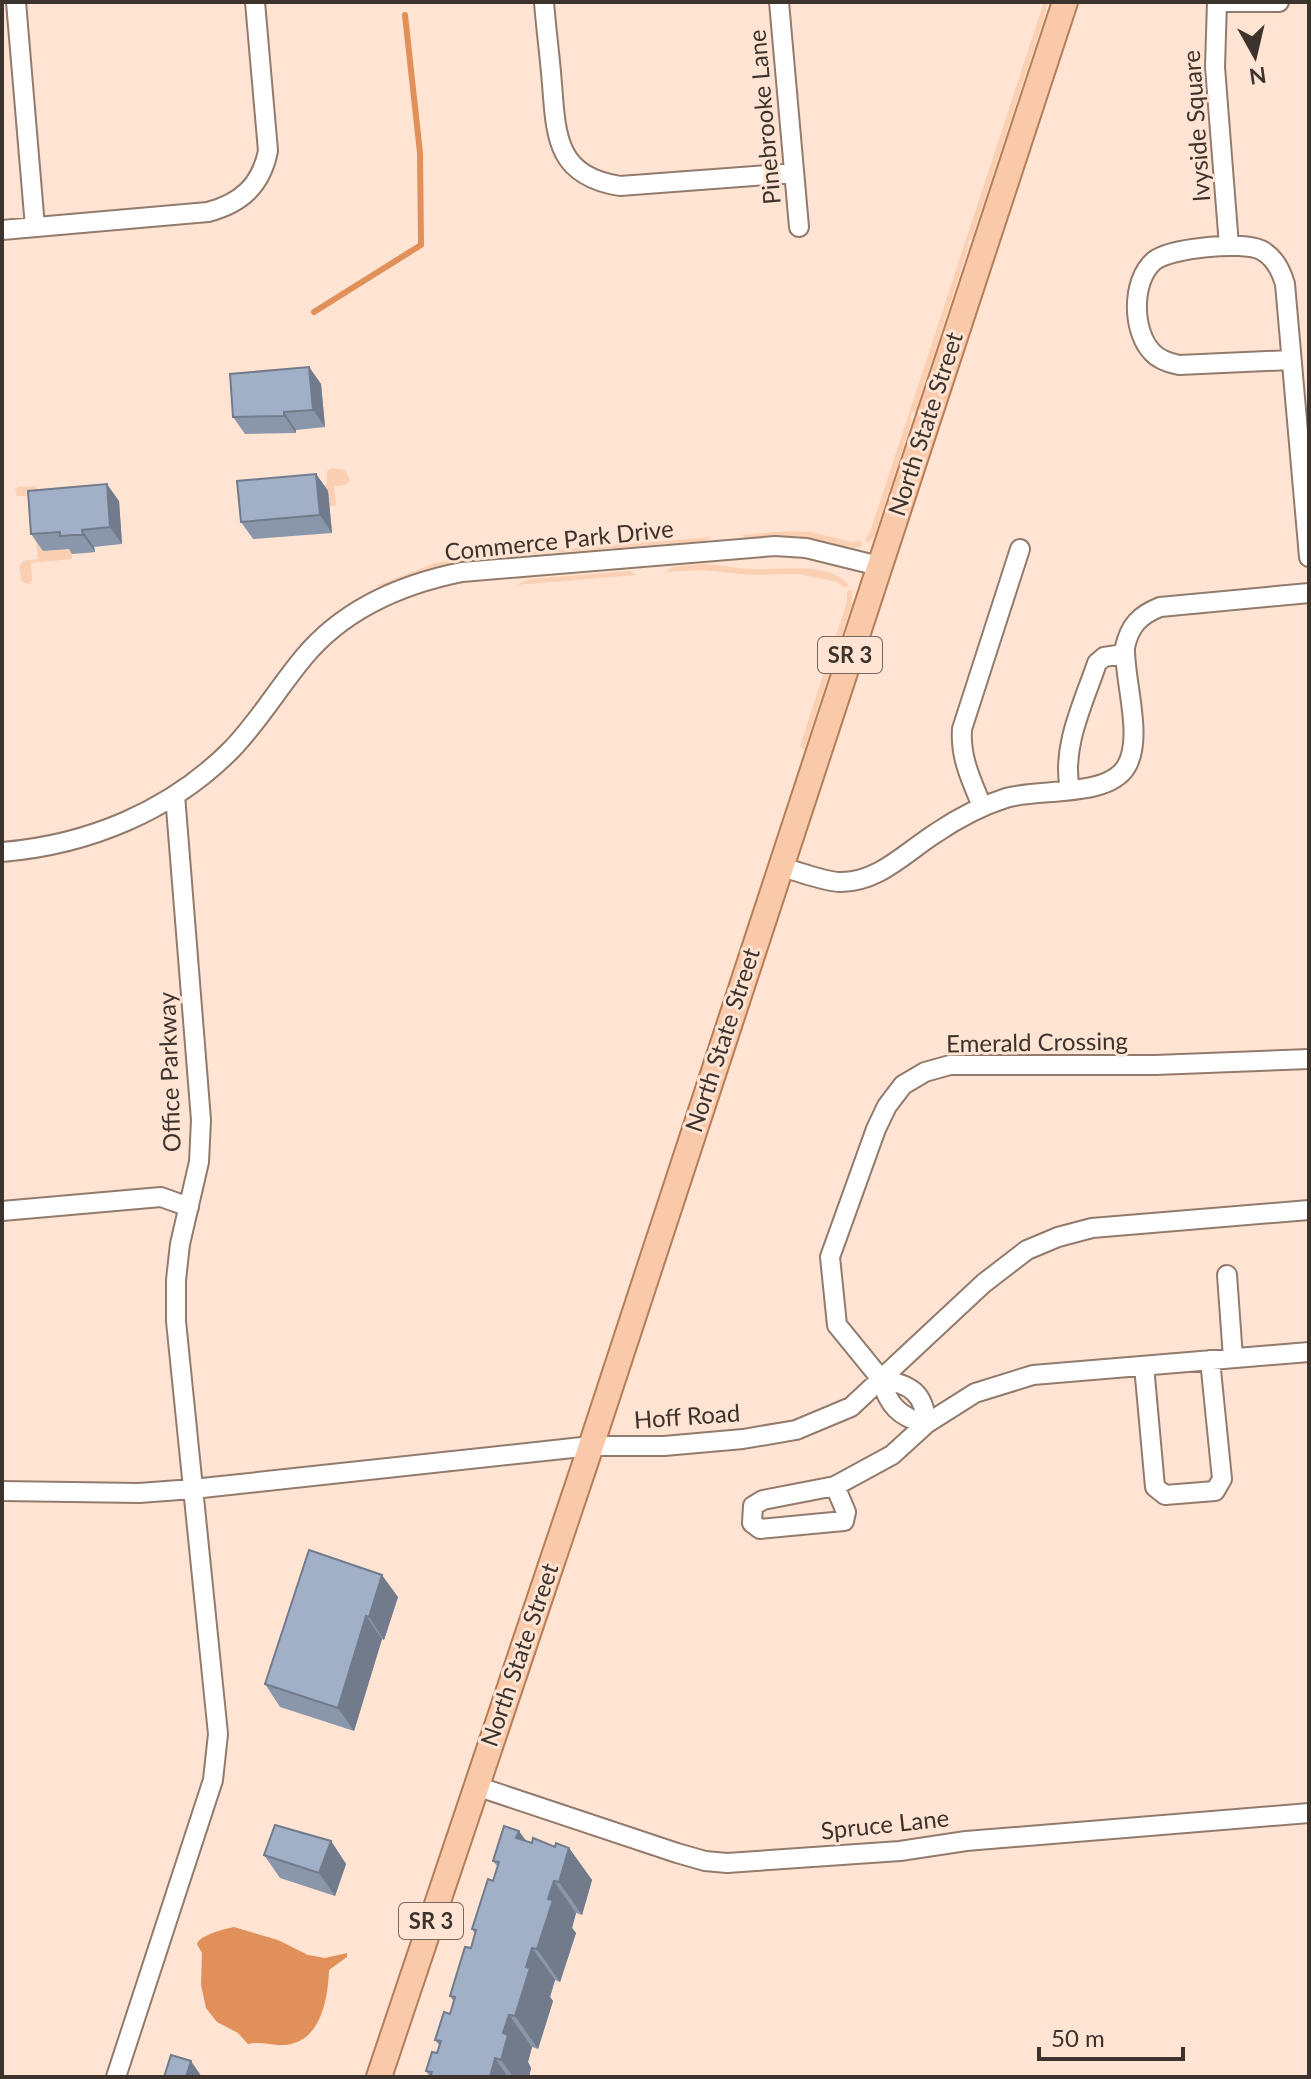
<svg xmlns="http://www.w3.org/2000/svg" width="1311" height="2079" font-family="Lato,sans-serif">
	<style>
		.green { fill: #fbcfb2 }
		.water { fill: #e09058 }
		.lines { fill: none; stroke-linecap: round; stroke-linejoin: round }
		.stream { stroke: #e09058; stroke-width: 6 }
		.minor-casing { stroke: #927b6c; stroke-width: 22 }
		.major-casing { stroke: #b57d58; stroke-width: 28 }
		.minor { stroke: #fff; stroke-width: 18 }
		.major { stroke: #f9c9a9; stroke-width: 24 }
		.wall { fill: #8a97ab }
		.shaded-wall { fill: #717b8b }
		.building { fill: #a1b0c7; stroke: #717b8b; stroke-width: 2 }
		.labels { text-anchor: middle; stroke-width: 6; stroke-linejoin: round; paint-order: stroke }
		.shield { fill: #ffe4d4; stroke: #77685f; stroke-width: 2 }
		.shield-label { font-size: 22px; font-weight: bold; fill: #3d332d }
		.street-label { font-size: 24px; fill: #3d332d; stroke: #ffe4d4 }
	</style>
	<rect width="100%" height="100%" fill="#ffe4d4"/>
	<path class="green" d="M 1044,2 L 1047,2 L 1045,15 L 972,238 L 967,243 L 969,245 L 915,413 L 912,412 L 910,418 L 912,420 L 875,535 L 868,543 L 865,539 L 870,532 Z
		M 331,468 L 345,470 L 350,480 L 345,485 L 334,486 L 336,505 L 329,506 L 328,491 L 302,487 L 327,485 L 327,471 Z
		M 34,486 L 37,488 L 39,502 L 72,549 L 72,559 L 31,563 L 32,580 L 30,584 L 22,582 L 19,566 L 23,561 L 38,559 L 31,496 L 17,496 L 15,490 L 18,487 Z
		M 787,531 L 811,532 L 852,542 L 861,541 L 862,546 L 853,548 L 797,536 L 747,538 L 740,535 Z
		M 712,537 L 704,541 L 526,555 L 516,553 Z
		M 486,555 L 477,559 L 429,569 L 384,587 L 376,586 L 435,563 Z
		M 701,564 C 718,564 735,569 752,569 C 781,571 826,560 849,585 L 845,588 L 837,582 L 799,574 L 751,575 L 702,570 L 664,572 L 673,567 Z
		M 630,571 L 636,575 L 517,585 L 529,579 Z
		M 852,590 L 852,604 L 804,750 L 800,746 L 847,602 L 847,591 Z"/>
	<path class="water" d="M 234,1927 L 278,1940 L 308,1955 L 325,1958 L 347,1953 L 347,1957 L 329,1970 C 328,1999 321,2042 285,2045 C 272,2046 261,2041 248,2044 L 238,2033 L 217,2022 L 206,2008 L 201,1985 L 202,1953 L 197,1944 C 200,1935 224,1929 234,1927 Z"/>
	<g class="lines">
		<path class="stream" d="M 314,312 L 421,245 L 420,153 L 405,15"/>
		<defs>
			<path id="minor" d="M 16,2 L 35,227
				M 544,2 C 546,29 550,57 552,84 C 556,138 557,176 620,186 L 794,173
				M 779,2 L 799,227
				M 1217,2 L 1215,67 L 1229,246
				M 1226,2 L 1279,2
				M 2,230 L 208,212 C 242,203 261,185 268,151 L 255,2
				M 1291,360 L 1179,365 C 1169,363 1159,360 1152,352 C 1132,331 1131,281 1154,261 C 1170,248 1242,241 1261,250 C 1275,257 1281,270 1285,284 L 1309,557
				M 1070,789 C 1061,747 1084,702 1097,663 L 1104,657 L 1124,654
				M 982,806 C 971,780 960,757 962,729 L 1020,549
				M 2,852 C 88,845 171,811 232,749 C 259,721 279,687 304,657 C 344,609 402,584 462,572 L 775,546 L 806,548 L 879,566
				M 780,867 C 799,871 821,881 839,882 C 878,883 906,852 936,833 C 958,818 981,806 1006,798 C 1039,788 1107,798 1126,767 C 1144,738 1124,681 1125,647 C 1130,625 1140,615 1160,607 L 1309,593
				M 2,1211 L 161,1197 L 189,1207
				M 1227,1275 L 1233,1358
				M 1144,1366 L 1155,1487 L 1165,1495 L 1215,1491 L 1222,1479 L 1210,1360
				M 881,1379 L 837,1325 L 830,1257 L 876,1129 L 887,1106 L 903,1085 L 925,1072 L 950,1065 L 1155,1065 L 1309,1059
				M 881,1379 C 909,1384 925,1392 926,1424 C 899,1417 888,1405 881,1379 Z
				M 835,1486 L 846,1512 L 844,1521 L 760,1529 L 752,1523 L 753,1506 L 763,1500 L 835,1486 L 892,1455 L 926,1424 L 975,1393 L 1033,1375 L 1309,1352
				M 2,1491 L 139,1493 L 193,1489 L 591,1446 L 664,1446 L 743,1439 L 796,1430 L 851,1407 L 984,1283 L 1027,1250 L 1058,1237 L 1092,1228 L 1309,1210
				M 476,1786 L 677,1853 L 705,1861 L 727,1863 L 900,1851 L 966,1841 L 1309,1813
				M 116,2077 L 213,1780 L 218,1734 L 176,1321 L 176,1280 L 180,1244 L 199,1162 L 201,1120 L 175,795"/>
			<path id="major" d="M 379,2077 L 591,1446 L 1065,2"/>
		</defs>
		<use href="#minor" class="minor-casing"/>
		<use href="#major" class="major-casing"/>
		<use href="#minor" class="minor"/>
		<use href="#major" class="major"/>
	</g>
	<path class="wall" d="M 309,367 L 321,384 L 325,427 L 296,430 L 296,433 L 245,434 L 233,417 Z
		M 316,474 L 328,491 L 332,533 L 253,539 L 241,522 Z
		M 119,501 L 122,544 L 94,547 L 95,552 L 86,553 L 72,554 L 69,549 L 43,551 L 31,534 Z
		M 309,1550 L 398,1597 L 384,1640 L 382,1639 L 354,1731 L 280,1707 L 265,1684 Z
		M 331,1841 L 346,1864 L 335,1896 L 280,1878 L 264,1855 Z
		M 526,1841 L 555,1847 L 569,1848 L 592,1880 L 582,1915 L 576,1913 L 572,1928 L 576,1933 L 560,1982 L 555,1980 L 550,1997 L 553,2001 L 538,2049 L 532,2047 L 528,2062 L 531,2068 L 529,2077 L 430,2077 L 426,2071 L 437,2053 L 439,2045 L 435,2040 L 450,2014 L 454,2002 L 450,1996 L 471,1948 L 475,1934 L 472,1929 L 493,1881 L 498,1867 L 493,1861 Z"/>
	<path class="shaded-wall" d="M 309,367 L 321,384 L 325,427 L 313,410 Z
		M 284,412 L 296,430 L 296,433 L 284,416 Z
		M 316,474 L 328,491 L 332,533 L 320,515 Z
		M 107,484 L 119,501 L 122,544 L 110,527 Z
		M 82,530 L 94,547 L 95,552 L 83,535 Z
		M 382,1575 L 398,1597 L 384,1640 L 369,1617 Z
		M 366,1616 L 382,1639 L 354,1731 L 338,1708 Z
		M 519,1831 L 542,1863 L 516,1838 Z
		M 331,1841 L 346,1864 L 335,1896 L 319,1873 Z
		M 569,1848 L 592,1880 L 582,1915 L 559,1882 Z
		M 554,1881 L 576,1913 L 572,1928 L 576,1933 L 560,1982 L 537,1949 L 548,1899 Z
		M 532,1948 L 555,1980 L 550,1997 L 553,2001 L 538,2049 L 515,2016 L 526,1967 Z
		M 509,2015 L 532,2047 L 528,2062 L 531,2068 L 529,2077 L 513,2077 L 501,2060 L 503,2033 Z
		M 495,2058 L 508,2077 L 490,2077 Z
		M 191,2061 L 202,2077 L 186,2077 Z"/>
	<path class="building" d="M 309,367 L 313,410 L 284,412 L 284,416 L 233,417 L 230,374 Z
		M 316,474 L 320,515 L 241,522 L 237,481 Z
		M 107,484 L 110,527 L 82,530 L 83,535 L 74,535 L 60,536 L 60,532 L 31,534 L 28,491 Z
		M 309,1550 L 382,1575 L 369,1617 L 366,1616 L 338,1708 L 265,1684 Z
		M 275,1825 L 331,1841 L 319,1873 L 264,1855 Z
		M 504,1826 L 519,1831 L 516,1838 L 532,1843 L 533,1838 L 555,1847 L 556,1843 L 569,1848 L 559,1882 L 554,1881 L 548,1899 L 553,1900 L 537,1949 L 532,1948 L 526,1967 L 530,1968 L 515,2016 L 509,2015 L 503,2033 L 508,2035 L 501,2060 L 495,2058 L 490,2077 L 430,2077 L 432,2072 L 426,2071 L 432,2052 L 437,2053 L 441,2041 L 435,2040 L 444,2012 L 450,2014 L 455,1997 L 450,1996 L 465,1947 L 471,1948 L 476,1930 L 472,1929 L 488,1879 L 493,1881 L 499,1862 L 493,1861 Z
		M 171,2055 L 191,2061 L 186,2077 L 164,2077 Z"/>
	<g class="labels">
		<g class="shield">
			<rect x="818" y="637" width="64" height="36" rx="6"/>
			<rect x="399" y="1903" width="64" height="36" rx="6"/>
		</g>
		<g class="shield-label">
			<text x="850" y="663">SR 3</text>
			<text x="431" y="1929">SR 3</text>
		</g>
		<g class="street-label">
			<text transform="translate(765 117) rotate(-95)" y="8">Pinebrooke Lane</text>
			<text transform="translate(1197 126) rotate(-94)" y="8">Ivyside Square</text>
			<text transform="translate(926 424) rotate(-72)" y="8">North State Street</text>
			<text transform="translate(559 541) rotate(-6)" y="8">Commerce Park Drive</text>
			<text transform="translate(723 1040) rotate(-72)" y="8">North State Street</text>
			<text transform="translate(1037 1043) rotate(-1)" y="8">Emerald Crossing</text>
			<text transform="translate(170 1072) rotate(-92)" y="8">Office Parkway</text>
			<text transform="translate(687 1417) rotate(-4)" y="8">Hoff Road</text>
			<text transform="translate(520 1655) rotate(-71)" y="8">North State Street</text>
			<text transform="translate(885 1825) rotate(-6)" y="8">Spruce Lane</text>
		</g>
	</g>
	<rect width="1311" height="2079" fill="none" stroke="#3d332d" stroke-width="8"/>
	<g transform="translate(1255 56) rotate(172)" stroke="#ffe4d4" stroke-width="6" paint-order="stroke">
	<path d="M0-6L14 30L0 20L-14 30Z" fill="#3d332d"/>
	<text y="-12" font-size="22" font-weight="bold" text-anchor="middle" fill="#3d332d">N</text>
	</g>
	<path d="M1039 2047v12h144v-12" fill="none" stroke="#3d332d" stroke-width="4"/>
	<text x="1051" y="2047" font-size="24" fill="#3d332d" stroke="#ffe4d4" stroke-width="6" paint-order="stroke">50 m</text>
</svg>
